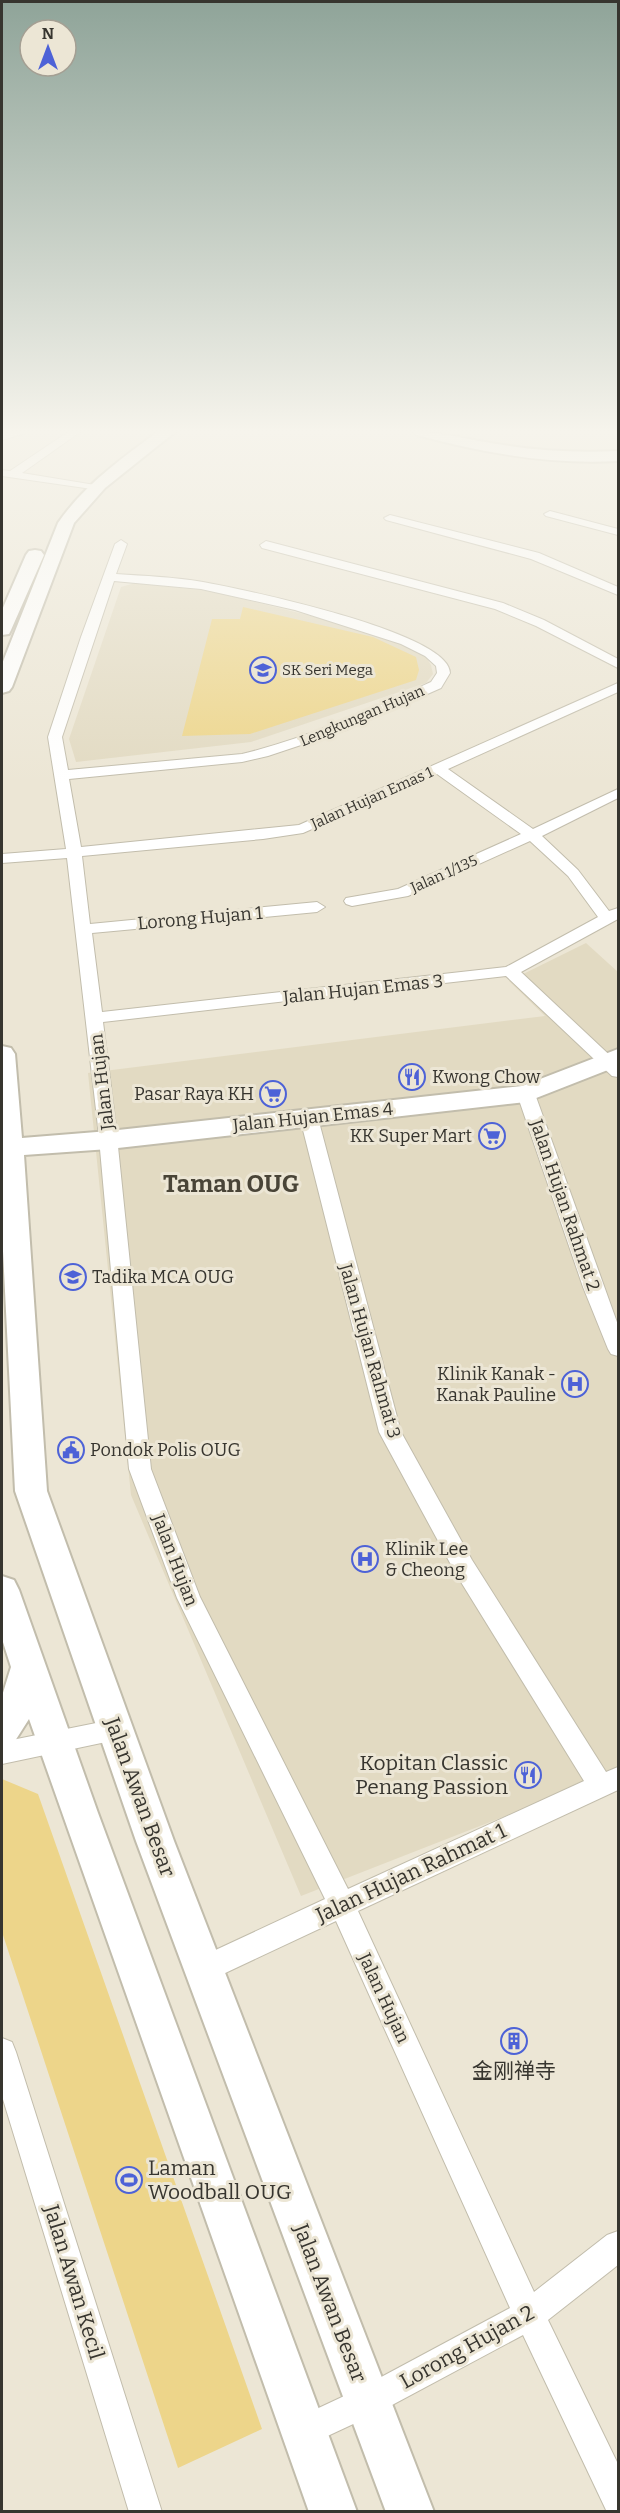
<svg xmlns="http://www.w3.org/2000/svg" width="620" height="2513" font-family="Bitter,'Noto Sans SC',serif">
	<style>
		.built { fill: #e2dac2 }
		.green { fill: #edd58a }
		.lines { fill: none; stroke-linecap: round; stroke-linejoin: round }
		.street-casing { stroke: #c2bdac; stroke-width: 2 }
		.secondary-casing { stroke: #c2bdac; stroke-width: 4 }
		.street { fill: #fff; fill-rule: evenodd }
		.secondary { fill: #fff; fill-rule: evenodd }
		.labels { text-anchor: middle; stroke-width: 6; stroke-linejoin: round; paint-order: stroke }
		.far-poi-label { font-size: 15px; fill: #37352f; stroke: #ece6d5; text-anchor: start }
		.far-street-label { font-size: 15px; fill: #37352f; stroke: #ece6d5 }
		.street-label { font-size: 18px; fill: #37352f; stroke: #ece6d5 }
		.poi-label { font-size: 18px; fill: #37352f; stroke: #ece6d5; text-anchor: start }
		.near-poi-label { font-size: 21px; fill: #37352f; stroke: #ece6d5; text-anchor: end }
		.near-street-label { font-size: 21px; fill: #37352f; stroke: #ece6d5 }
		.district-label { font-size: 24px; font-weight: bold; fill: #494437; stroke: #ece6d5 }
	</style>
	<rect width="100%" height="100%" fill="#ece6d5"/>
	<path class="built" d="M 135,583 L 210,591 L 380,633 L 424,654 L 431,665 L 433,674 L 426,683 L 251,742 L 76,762 L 69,739 L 121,587 Z
		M 586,943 L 618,972 L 618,1772 L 301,1896 L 131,1495 L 88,1073 L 545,1016 L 509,981 Z"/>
	<path class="green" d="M 243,607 L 373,637 L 416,657 L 419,670 L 416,680 L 250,734 L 182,736 L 212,619 L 240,619 Z
		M 2,1779 L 38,1794 L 262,2429 L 178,2468 L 2,1932 Z"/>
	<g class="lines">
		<defs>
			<path id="street" d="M 9,432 L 29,432 L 2,440 L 2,434 Z
				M 68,432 L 80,432 L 22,473 L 95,485 L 101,488 L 99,490 L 2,476 L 2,470 L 10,471 Z
				M 550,511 L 618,529 L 618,535 L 546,516 L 544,514 Z
				M 390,515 L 539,553 L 618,587 L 618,595 L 531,559 L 386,520 L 384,518 Z
				M 121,540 L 127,544 L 116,574 C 145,576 174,577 203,582 C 241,589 450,632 450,673 L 441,688 L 346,730 L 268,756 L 242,762 L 69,779 L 81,847 L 299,825 L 618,683 L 618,692 L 448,769 L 533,829 L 618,789 L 618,798 L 542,836 L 578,870 L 609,911 L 618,908 L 618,919 L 521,972 L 618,1063 L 618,1077 L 612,1076 L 506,976 L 103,1022 L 116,1127 L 151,1469 L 200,1597 L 348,1889 L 584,1781 L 456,1574 L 379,1432 L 300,1118 L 303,1114 L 315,1114 L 318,1118 L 401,1432 L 472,1560 L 606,1772 L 618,1767 L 618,1790 L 358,1911 L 534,2292 L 607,2235 L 618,2231 L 618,2265 L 548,2320 L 618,2464 L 618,2512 L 606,2510 L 523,2335 L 379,2412 L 304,2447 L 293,2442 L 288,2431 L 293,2420 L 357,2390 L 510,2308 L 336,1921 L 204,1983 L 194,1980 L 190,1970 L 194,1960 L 325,1899 L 177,1598 L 129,1469 L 98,1127 L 67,858 L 2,863 L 2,854 L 66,849 L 48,737 L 81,637 L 115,544 ZM 114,581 L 201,589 L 295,610 L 401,644 L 425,656 L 436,666 L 437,673 L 431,682 C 369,710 308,738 242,754 L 68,770 L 62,737 ZM 437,774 L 521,834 L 398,889 L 346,898 L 344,901 L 346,904 L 352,906 L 408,896 L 530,841 L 568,876 L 598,917 L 506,967 L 102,1012 L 92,933 L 317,912 L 325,907 L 317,902 L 90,924 L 82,856 L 263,839 L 303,833 Z
				M 266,541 L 503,603 L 544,620 L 618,659 L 618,668 L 536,626 L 495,609 L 262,548 L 260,545 Z
				M 526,1088 L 532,1090 L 535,1094 L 618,1325 L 618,1356 L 611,1354 L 608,1349 L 583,1287 L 517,1094 L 520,1090 Z
				M 116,1719 L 125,1722 L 128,1730 L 125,1738 L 2,1764 L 2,1742 Z
				M 2,2038 L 12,2042 L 16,2052 L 162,2512 L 129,2512 L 2,2096 Z"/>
			<path id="secondary" d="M 157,432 L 175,432 L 105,488 L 74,523 L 12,687 L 9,691 L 2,693 L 2,664 L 58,523 C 84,485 120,460 157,432 Z
				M 414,432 C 443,432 469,440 497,444 C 537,451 577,453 618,451 L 618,461 C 550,465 483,453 417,435 Z
				M 35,550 L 41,551 L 44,555 L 11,630 L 9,634 L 2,635 L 2,610 L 26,555 L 29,551 Z
				M 2,1046 L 11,1048 L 15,1054 L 22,1138 L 109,1131 L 522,1086 L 618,1049 L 618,1066 L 526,1102 L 109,1149 L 24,1155 L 47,1491 L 174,1841 L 434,2512 L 386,2512 L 136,1841 L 15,1491 L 2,1231 Z
				M 2,1576 L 14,1580 L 19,1590 L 98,1813 L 357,2512 L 309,2512 L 29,1719 L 15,1741 L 2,1746 L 2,1696 L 11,1667 L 2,1639 Z"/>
		</defs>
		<use href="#street" class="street-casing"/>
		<use href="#secondary" class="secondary-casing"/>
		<use href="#street" class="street"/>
		<use href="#secondary" class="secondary"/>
	</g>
	<linearGradient id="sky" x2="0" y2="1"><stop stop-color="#8fa499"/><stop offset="0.55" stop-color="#f6f4ec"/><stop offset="1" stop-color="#f6f4ec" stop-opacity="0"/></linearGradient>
	<rect width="620" height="784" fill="url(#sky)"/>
	<defs>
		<symbol id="school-ring" viewBox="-11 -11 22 22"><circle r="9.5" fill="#ece6d5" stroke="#4d62d7" stroke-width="1.5"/><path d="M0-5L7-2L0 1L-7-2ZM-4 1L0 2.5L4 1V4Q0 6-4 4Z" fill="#4d62d7"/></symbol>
		<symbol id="restaurant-ring" viewBox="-11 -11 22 22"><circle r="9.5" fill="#ece6d5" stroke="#4d62d7" stroke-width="1.5"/><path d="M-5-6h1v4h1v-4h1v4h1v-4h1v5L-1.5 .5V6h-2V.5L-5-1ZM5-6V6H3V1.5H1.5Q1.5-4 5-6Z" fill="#4d62d7"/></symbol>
		<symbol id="supermarket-ring" viewBox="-11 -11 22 22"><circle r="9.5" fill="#ece6d5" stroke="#4d62d7" stroke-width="1.5"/><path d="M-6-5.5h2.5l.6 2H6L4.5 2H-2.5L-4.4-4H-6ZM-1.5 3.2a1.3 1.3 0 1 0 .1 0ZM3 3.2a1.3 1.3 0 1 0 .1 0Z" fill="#4d62d7"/></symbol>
		<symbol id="hospital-ring" viewBox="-11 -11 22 22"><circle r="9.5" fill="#ece6d5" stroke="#4d62d7" stroke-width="1.5"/><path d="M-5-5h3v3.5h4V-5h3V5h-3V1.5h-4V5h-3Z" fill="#4d62d7"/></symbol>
		<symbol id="civic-ring" viewBox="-11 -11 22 22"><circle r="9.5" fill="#ece6d5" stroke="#4d62d7" stroke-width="1.5"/><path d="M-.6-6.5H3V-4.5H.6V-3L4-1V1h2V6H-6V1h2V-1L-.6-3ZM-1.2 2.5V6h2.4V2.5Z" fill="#4d62d7"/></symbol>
		<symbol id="building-ring" viewBox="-11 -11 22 22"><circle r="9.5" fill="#ece6d5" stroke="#4d62d7" stroke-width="1.5"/><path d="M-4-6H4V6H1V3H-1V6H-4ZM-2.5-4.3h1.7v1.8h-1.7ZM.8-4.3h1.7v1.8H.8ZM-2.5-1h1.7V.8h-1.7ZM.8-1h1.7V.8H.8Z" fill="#4d62d7"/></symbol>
		<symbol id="stadium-ring" viewBox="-11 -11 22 22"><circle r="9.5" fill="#ece6d5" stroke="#4d62d7" stroke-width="1.5"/><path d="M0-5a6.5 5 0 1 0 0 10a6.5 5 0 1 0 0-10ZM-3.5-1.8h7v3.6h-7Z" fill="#4d62d7"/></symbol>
	</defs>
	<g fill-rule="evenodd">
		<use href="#school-ring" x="248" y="655" width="30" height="30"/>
		<use href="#restaurant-ring" x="397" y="1062" width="30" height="30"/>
		<use href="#supermarket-ring" x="258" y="1079" width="30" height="30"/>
		<use href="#supermarket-ring" x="477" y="1121" width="30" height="30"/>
		<use href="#school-ring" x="58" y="1262" width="30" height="30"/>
		<use href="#hospital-ring" x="560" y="1369" width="30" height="30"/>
		<use href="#civic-ring" x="56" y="1435" width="30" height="30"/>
		<use href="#hospital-ring" x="350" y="1544" width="30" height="30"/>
		<use href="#restaurant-ring" x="513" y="1760" width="30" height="30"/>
		<use href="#building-ring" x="499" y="2026" width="30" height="30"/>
		<use href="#stadium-ring" x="114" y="2165" width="30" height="30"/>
	</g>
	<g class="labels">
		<g class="far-poi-label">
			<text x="282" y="675">SK Seri Mega</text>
		</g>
		<g class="far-street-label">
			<text transform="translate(362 716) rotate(-23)" y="5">Lengkungan Hujan</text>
			<text transform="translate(372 798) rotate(-24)" y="5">Jalan Hujan Emas 1</text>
			<text transform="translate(444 874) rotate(-24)" y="5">Jalan 1/135</text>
		</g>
		<g class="street-label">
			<text transform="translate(200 918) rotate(-5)" y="6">Lorong Hujan 1</text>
			<text transform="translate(363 989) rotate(-6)" y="6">Jalan Hujan Emas 3</text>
			<text transform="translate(102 1082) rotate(-97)" y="6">Jalan Hujan</text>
			<text transform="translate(313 1117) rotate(-6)" y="6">Jalan Hujan Emas 4</text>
			<text transform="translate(565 1205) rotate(71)" y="6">Jalan Hujan Rahmat 2</text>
			<text transform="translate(370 1351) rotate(74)" y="6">Jalan Hujan Rahmat 3</text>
			<text transform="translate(175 1560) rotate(69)" y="6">Jalan Hujan</text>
			<text transform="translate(384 1998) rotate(65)" y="6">Jalan Hujan</text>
		</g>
		<g class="poi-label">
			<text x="432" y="1083">Kwong Chow</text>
			<text x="254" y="1100" text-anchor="end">Pasar Raya KH</text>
			<text x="472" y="1142" text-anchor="end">KK Super Mart</text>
			<text x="92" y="1283">Tadika MCA OUG</text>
			<text x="556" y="1380" text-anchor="end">Klinik Kanak -<tspan x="556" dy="21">Kanak Pauline</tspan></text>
			<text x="90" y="1456">Pondok Polis OUG</text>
			<text x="385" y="1555">Klinik Lee<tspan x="385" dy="21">&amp; Cheong</tspan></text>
		</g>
		<g class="near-poi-label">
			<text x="508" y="1770">Kopitan Classic<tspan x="508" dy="24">Penang Passion</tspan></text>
			<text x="514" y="2078" text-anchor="middle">金刚禅寺</text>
			<text x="148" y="2175" text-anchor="start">Laman<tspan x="148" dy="24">Woodball OUG</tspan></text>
		</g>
		<g class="near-street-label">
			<text transform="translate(140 1797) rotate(70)" y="7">Jalan Awan Besar</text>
			<text transform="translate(411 1873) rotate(-25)" y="7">Jalan Hujan Rahmat 1</text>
			<text transform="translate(74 2282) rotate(73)" y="7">Jalan Awan Kecil</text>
			<text transform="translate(330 2303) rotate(69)" y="7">Jalan Awan Besar</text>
			<text transform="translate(467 2347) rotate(-29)" y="7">Lorong Hujan 2</text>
		</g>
		<g class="district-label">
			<text x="231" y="1192">Taman OUG</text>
		</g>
	</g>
	<rect width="620" height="2513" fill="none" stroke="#37352f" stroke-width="6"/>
	<g transform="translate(48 48)"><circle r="28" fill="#ece6d5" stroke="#a49f93" stroke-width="1.5"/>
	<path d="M0-4.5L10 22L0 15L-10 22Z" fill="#4d62d7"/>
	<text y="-9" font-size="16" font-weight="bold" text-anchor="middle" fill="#37352f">N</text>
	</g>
</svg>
